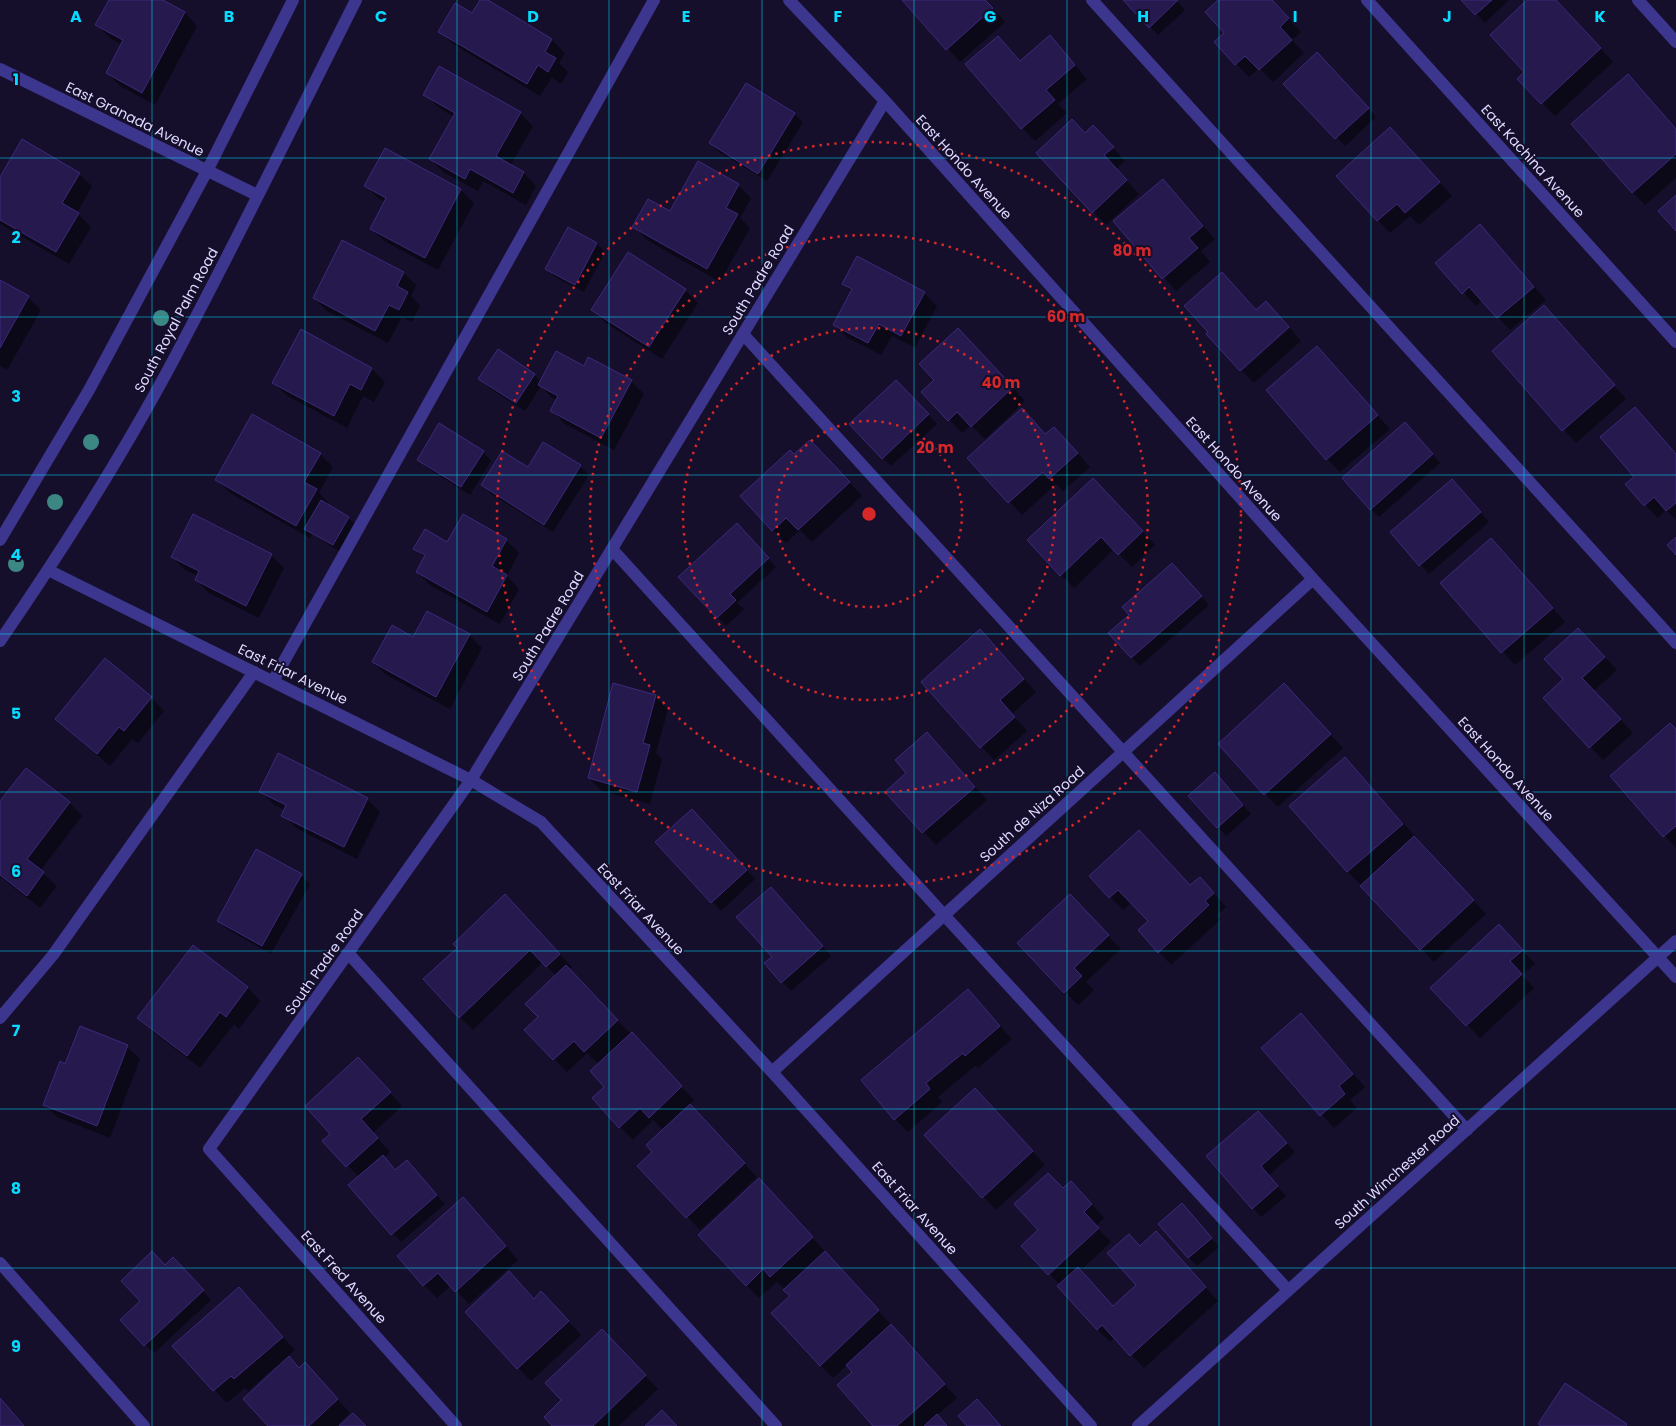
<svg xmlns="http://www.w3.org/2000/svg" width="1676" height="1426" font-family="Poppins,sans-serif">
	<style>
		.shadow { fill: #0007 }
		.building { fill: #26194e; stroke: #3d297c }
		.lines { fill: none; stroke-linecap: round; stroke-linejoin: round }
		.lane { stroke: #3d368f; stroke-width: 12 }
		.street { stroke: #3d368f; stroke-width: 12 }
		.tree { fill: #3c8784 }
		.grid { fill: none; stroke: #06dcff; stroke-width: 1; stroke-opacity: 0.55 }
		.ring { fill: none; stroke: #d62828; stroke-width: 2.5; stroke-dasharray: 2.5 5 }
		.labels { text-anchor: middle; stroke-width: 4; stroke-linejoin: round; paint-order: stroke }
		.street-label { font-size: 14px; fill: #dfdaff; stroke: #150f2c }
		.grid-label { font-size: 16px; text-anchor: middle; font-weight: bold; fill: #06dcff; stroke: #150f2c; stroke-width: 4; stroke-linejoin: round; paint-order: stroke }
		.centre { fill: #d62828; stroke: #150f2c; stroke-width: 2.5 }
		.ring-label { font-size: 15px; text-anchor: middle; font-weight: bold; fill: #d62828; stroke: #150f2c; stroke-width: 4; stroke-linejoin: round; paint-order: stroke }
	</style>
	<rect width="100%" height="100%" fill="#150f2c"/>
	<path class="shadow" d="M 110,0 L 160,0 L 185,13 L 197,26 L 155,105 L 120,86 L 107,73 L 122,45 L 110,38 L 97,25 Z
		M 481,0 L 486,0 L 552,40 L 565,53 L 559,63 L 568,72 L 561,84 L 552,77 L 540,96 L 453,44 L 440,31 L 473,15 Z
		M 904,0 L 985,0 L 1005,22 L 960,62 Z
		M 1124,0 L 1176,0 L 1185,10 L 1158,35 Z
		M 1220,0 L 1272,0 L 1301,32 L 1292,40 L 1304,53 L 1273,82 L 1259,68 L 1249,77 L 1216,42 L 1226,33 Z
		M 1463,0 L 1509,0 L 1485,23 Z
		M 1529,0 L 1556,0 L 1613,62 L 1555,116 L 1519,79 L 1526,72 Z
		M 998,37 L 1021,62 L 1062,50 L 1087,79 L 1058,104 L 1067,113 L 1035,141 L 1022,128 Z
		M 1325,62 L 1376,117 L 1345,146 L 1285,84 Z
		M 1640,89 L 1676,129 L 1676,178 L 1645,205 L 1632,192 Z
		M 425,94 L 520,113 L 533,126 L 510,166 L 524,173 L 536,186 L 526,205 L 483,181 L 478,191 L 443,172 L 430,159 L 454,117 L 438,107 Z
		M 794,114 L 803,122 L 767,181 L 719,152 L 710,143 Z
		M 1085,135 L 1106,140 L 1125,161 L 1116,169 L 1139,194 L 1106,225 L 1038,153 Z
		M 1403,141 L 1452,196 L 1419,225 L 1410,216 L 1390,233 L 1337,176 Z
		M 385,149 L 461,190 L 474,203 L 438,270 L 384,241 L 371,228 L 385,202 L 379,199 L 366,186 Z
		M 79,174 L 92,186 L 77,213 L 91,227 L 69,264 L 0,224 L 0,180 Z
		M 1163,180 L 1215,239 L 1201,251 L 1210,262 L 1176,291 L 1115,221 Z
		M 738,185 L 751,198 L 740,218 L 750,228 L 720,282 L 647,240 L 634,227 Z
		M 1492,239 L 1546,300 L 1510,330 L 1482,300 L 1476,306 L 1437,263 Z
		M 597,244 L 605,252 L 584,292 L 555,277 L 547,268 Z
		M 404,273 L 416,285 L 411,296 L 420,306 L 412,322 L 402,317 L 388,343 L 327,311 L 314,298 Z
		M 0,282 L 28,297 L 41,310 L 7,370 L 0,366 Z
		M 843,283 L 924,293 L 937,306 L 915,348 L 892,336 L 881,355 L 848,338 L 835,325 L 852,292 Z
		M 685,290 L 698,303 L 662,359 L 606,323 L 593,310 Z
		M 1557,320 L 1626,399 L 1576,443 L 1494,351 Z
		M 1290,328 L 1301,341 L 1254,383 L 1242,371 Z
		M 971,342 L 1025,401 L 985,439 L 971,425 L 962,433 L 923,392 Z
		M 1317,348 L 1390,429 L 1340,472 L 1327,459 Z
		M 584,368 L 631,381 L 644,394 L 614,450 L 565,424 L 552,411 L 557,400 L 552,398 L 541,386 L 525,411 L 489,388 L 480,379 L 534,375 L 541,381 Z
		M 372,369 L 385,382 L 374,402 L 363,396 L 347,428 L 286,395 L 273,382 Z
		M 905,390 L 937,424 L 891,466 L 883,458 Z
		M 1413,432 L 1440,463 L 1379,517 L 1371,509 Z
		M 1046,435 L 1067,441 L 1090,467 L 1063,491 L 1056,484 L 1022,515 L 969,458 Z
		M 544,444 L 580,466 L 589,475 L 553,532 L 491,494 L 483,485 L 528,469 Z
		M 483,452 L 491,461 L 470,495 L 427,468 L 419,459 Z
		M 320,454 L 333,467 L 319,493 L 329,503 L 328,505 L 348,518 L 357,526 L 342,553 L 312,534 L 310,538 L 230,493 L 217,480 Z
		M 823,454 L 862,496 L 812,542 L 800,530 L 786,543 L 773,530 L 794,456 Z
		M 1676,454 L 1676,519 L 1666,510 L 1658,518 L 1645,505 L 1636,477 Z
		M 1452,480 L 1489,522 L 1429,574 L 1392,532 Z
		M 1106,492 L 1155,545 L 1132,567 L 1114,549 L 1074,588 L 1061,575 Z
		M 745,533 L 776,567 L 737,603 L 744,609 L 726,626 L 680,577 Z
		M 506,540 L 519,553 L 507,576 L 519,589 L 500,624 L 430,585 L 417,572 L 425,558 L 415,549 L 448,543 Z
		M 1491,540 L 1565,622 L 1515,665 L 1442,584 Z
		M 271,555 L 284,568 L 259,618 L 209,593 L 196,580 L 198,576 L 185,570 L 172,557 Z
		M 1181,573 L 1209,605 L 1140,666 L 1131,657 Z
		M 980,631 L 1036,692 L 1012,714 L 1027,731 L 994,760 L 923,682 Z
		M 469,635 L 482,648 L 450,709 L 386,675 L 373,662 L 413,638 Z
		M 1591,642 L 1617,670 L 1594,691 L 1633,733 L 1603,760 L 1545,698 L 1565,679 Z
		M 106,660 L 152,698 L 164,711 L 138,743 L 132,739 L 110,766 L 70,732 L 57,719 Z
		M 655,696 L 668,709 L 656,753 L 662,759 L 650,804 L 602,791 L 589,778 Z
		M 1297,698 L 1343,748 L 1278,807 L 1265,794 Z
		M 1676,730 L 1676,848 L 1611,776 Z
		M 939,747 L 987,800 L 936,845 L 887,792 Z
		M 1345,759 L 1486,914 L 1434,962 L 1348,872 L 1291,806 Z
		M 26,769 L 70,803 L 82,816 L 40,871 L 57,886 L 40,908 L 0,877 L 0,803 Z
		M 1224,782 L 1251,814 L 1226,836 L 1190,796 Z
		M 261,792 L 367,799 L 380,812 L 357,859 L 296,828 L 283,815 L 285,810 L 274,805 Z
		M 700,819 L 755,879 L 721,911 L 657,842 Z
		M 257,851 L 301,875 L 310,884 L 271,954 L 227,929 L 218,921 Z
		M 1091,877 L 1190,886 L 1212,891 L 1226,907 L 1217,915 L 1221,919 L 1171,965 L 1159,952 L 1150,921 L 1132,902 L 1123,910 Z
		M 779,897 L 831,956 L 791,991 L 766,964 L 774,957 Z
		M 517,909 L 572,967 L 569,970 L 694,1100 L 689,1105 L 757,1177 L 700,1230 L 639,1166 L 654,1152 L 663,1130 L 653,1120 L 633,1140 L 620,1127 L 599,1065 L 587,1053 L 567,1072 L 526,1030 L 539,1017 L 556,976 L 543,962 L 473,1030 L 460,1017 Z
		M 1082,909 L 1121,949 L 1086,982 L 1094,990 L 1078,1005 L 1019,943 Z
		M 1512,939 L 1535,964 L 1522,975 L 1534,988 L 1480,1038 L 1432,988 Z
		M 193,947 L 248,988 L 260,1001 L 239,1029 L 234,1024 L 200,1068 L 152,1031 L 139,1018 Z
		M 968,991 L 1012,1039 L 978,1068 L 976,1065 L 938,1097 L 942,1102 L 908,1132 L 895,1119 Z
		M 1301,1015 L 1365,1087 L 1350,1100 L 1357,1108 L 1334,1128 L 1263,1048 Z
		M 81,1028 L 127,1047 L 140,1059 L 110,1138 L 57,1117 L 44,1105 L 66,1065 Z
		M 371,1072 L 402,1106 L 373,1133 L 390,1152 L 384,1158 L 396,1171 L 407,1161 L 445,1204 L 401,1242 L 350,1185 L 359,1177 L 324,1141 L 332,1134 Z
		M 988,1103 L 1045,1165 L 996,1210 L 926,1135 Z
		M 1267,1121 L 1295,1152 L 1268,1176 L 1286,1196 L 1261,1217 L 1208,1157 Z
		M 1063,1190 L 1084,1195 L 1104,1218 L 1096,1226 L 1111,1242 L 1080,1271 L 1113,1307 L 1138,1285 L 1140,1247 L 1168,1246 L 1218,1301 L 1144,1368 L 1115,1337 L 1110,1342 L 1097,1329 L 1060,1285 L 1023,1246 L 1040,1230 Z
		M 772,1193 L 957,1398 L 936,1416 L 947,1426 L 875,1426 L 854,1372 L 847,1365 L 833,1378 L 820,1365 L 792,1296 L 777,1282 L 759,1298 L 746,1285 Z
		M 476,1212 L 518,1260 L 469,1304 L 451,1285 L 437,1298 L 424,1285 Z
		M 1190,1213 L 1219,1247 L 1197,1266 L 1159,1225 Z
		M 165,1266 L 182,1267 L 211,1300 L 154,1353 L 121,1320 L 141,1301 Z
		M 239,1289 L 295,1350 L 287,1357 L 299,1369 L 318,1377 L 350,1413 L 336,1426 L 270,1426 L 277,1369 L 275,1367 L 248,1391 L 245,1388 L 227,1403 L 174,1346 Z
		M 534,1300 L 554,1306 L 581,1335 L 531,1381 L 518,1368 Z
		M 615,1344 L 658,1389 L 619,1426 L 554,1426 Z"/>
	<path class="building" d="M 109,0 L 163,0 L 185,12 L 142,93 L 106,73 L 123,40 L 95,25 Z
		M 480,0 L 488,0 L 552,39 L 545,52 L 556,58 L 548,72 L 538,65 L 527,84 L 438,32 L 455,3 L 472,13 Z
		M 902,0 L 985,0 L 993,8 L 946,50 Z
		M 1123,0 L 1178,0 L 1149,28 Z
		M 1218,0 L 1272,0 L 1289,18 L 1280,27 L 1292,40 L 1259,70 L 1245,56 L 1235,65 L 1214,42 L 1224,33 L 1205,12 Z
		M 1461,0 L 1492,0 L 1475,15 Z
		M 1527,0 L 1556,0 L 1601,48 L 1541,104 L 1517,79 L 1524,72 L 1490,35 Z
		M 1050,35 L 1075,65 L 1046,90 L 1055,100 L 1021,129 L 965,64 L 998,36 L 1020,61 Z
		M 1317,52 L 1369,108 L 1335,139 L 1283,84 Z
		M 439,66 L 521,112 L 496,156 L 524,172 L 513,193 L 470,169 L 465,179 L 429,159 L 455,113 L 423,95 Z
		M 1628,74 L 1676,129 L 1676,154 L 1632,193 L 1571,124 Z
		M 746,83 L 795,113 L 758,174 L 709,143 Z
		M 1072,119 L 1085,133 L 1093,125 L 1114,147 L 1104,155 L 1127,180 L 1092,213 L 1036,153 Z
		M 1390,127 L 1440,182 L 1405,213 L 1397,204 L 1377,221 L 1336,176 Z
		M 22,139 L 80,173 L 62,203 L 79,213 L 56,252 L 0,220 L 0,177 Z
		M 385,148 L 461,189 L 425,258 L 370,229 L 386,198 L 364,186 Z
		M 698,161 L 739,184 L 726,208 L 738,214 L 707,269 L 632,227 L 648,199 L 670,211 Z
		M 1163,179 L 1203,226 L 1189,238 L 1198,248 L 1162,279 L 1113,221 Z
		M 1676,195 L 1676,231 L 1658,211 Z
		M 1480,224 L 1534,287 L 1497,318 L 1469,287 L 1462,294 L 1435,263 Z
		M 568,227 L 597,243 L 575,285 L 545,269 Z
		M 342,240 L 404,272 L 397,286 L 408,292 L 399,310 L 389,305 L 375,331 L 313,298 Z
		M 628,252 L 686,289 L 649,347 L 591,310 Z
		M 857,256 L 925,292 L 901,336 L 879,324 L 868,343 L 833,325 L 852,289 L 842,284 Z
		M 1222,272 L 1256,310 L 1266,301 L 1289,327 L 1240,371 L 1206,334 L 1208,332 L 1184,306 Z
		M 0,280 L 29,296 L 0,348 Z
		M 1544,305 L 1615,385 L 1562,431 L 1492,351 Z
		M 958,328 L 1013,387 L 971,427 L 957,412 L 948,421 L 921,392 L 934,380 L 919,364 Z
		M 301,329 L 372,368 L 361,390 L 350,384 L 334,416 L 272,383 Z
		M 1317,346 L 1378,415 L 1326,460 L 1266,390 Z
		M 498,349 L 535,374 L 516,403 L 478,379 Z
		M 556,351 L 584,366 L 588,357 L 632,380 L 601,438 L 550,411 L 558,396 L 538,385 Z
		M 896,380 L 929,414 L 882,459 L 849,424 Z
		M 1635,407 L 1676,454 L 1676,503 L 1666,511 L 1654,497 L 1644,506 L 1625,484 L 1634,477 L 1600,437 Z
		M 1022,408 L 1045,434 L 1054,427 L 1078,453 L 1049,479 L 1043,472 L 1008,503 L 967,458 Z
		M 252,414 L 321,453 L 304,482 L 317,489 L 296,526 L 215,480 Z
		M 1405,422 L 1433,454 L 1370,510 L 1342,478 Z
		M 439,423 L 484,451 L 461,487 L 417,460 Z
		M 810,440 L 850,482 L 798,530 L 786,518 L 772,531 L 740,496 L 790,450 L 794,454 Z
		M 543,442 L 581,465 L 544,525 L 481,485 L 502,451 L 528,467 Z
		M 1093,478 L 1143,531 L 1118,555 L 1101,537 L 1060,576 L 1027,540 Z
		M 1452,479 L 1481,512 L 1419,566 L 1390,532 Z
		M 321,500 L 349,517 L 333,545 L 304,529 Z
		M 193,514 L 272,554 L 246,606 L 195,580 L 199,571 L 171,557 Z
		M 463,514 L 507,539 L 492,566 L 507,575 L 487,612 L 416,572 L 425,555 L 413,549 L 425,529 L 447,542 Z
		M 737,523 L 769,558 L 730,594 L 736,600 L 717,618 L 678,577 Z
		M 1676,537 L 1676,555 L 1667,545 Z
		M 1491,538 L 1553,608 L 1501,653 L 1440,583 Z
		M 1172,563 L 1202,596 L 1131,658 L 1108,633 L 1129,615 L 1122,607 Z
		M 427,611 L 470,634 L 436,697 L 372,662 L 392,625 L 413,637 Z
		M 1578,628 L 1605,657 L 1582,678 L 1621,719 L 1589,748 L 1543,698 L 1563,679 L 1544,659 Z
		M 980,629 L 1024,679 L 1000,700 L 1015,717 L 980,748 L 921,682 Z
		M 105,658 L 152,697 L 124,731 L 119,727 L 97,754 L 55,719 Z
		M 613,683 L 656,695 L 643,743 L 650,745 L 637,792 L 588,778 Z
		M 1284,683 L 1331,734 L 1264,795 L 1218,744 Z
		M 1670,723 L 1676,729 L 1676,826 L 1663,837 L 1610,776 Z
		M 927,732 L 975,787 L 922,833 L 885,792 L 906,773 L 895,760 Z
		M 278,753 L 368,798 L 344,847 L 281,816 L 286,805 L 259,792 Z
		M 1345,757 L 1403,824 L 1347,872 L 1289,806 Z
		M 26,768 L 70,802 L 27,859 L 44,872 L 27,896 L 0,875 L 0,801 Z
		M 1215,772 L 1243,805 L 1217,828 L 1188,796 Z
		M 692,809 L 747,870 L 711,903 L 655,842 Z
		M 1139,830 L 1190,885 L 1200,877 L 1214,893 L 1205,901 L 1209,905 L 1158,953 L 1138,930 L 1148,921 L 1118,890 L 1109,898 L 1089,876 Z
		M 1414,836 L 1474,900 L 1420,950 L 1360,886 Z
		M 256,849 L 302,874 L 262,946 L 217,921 Z
		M 771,887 L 823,946 L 781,983 L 764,963 L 772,957 L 736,917 Z
		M 505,894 L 560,954 L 546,967 L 530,950 L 459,1018 L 423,979 L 457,948 L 453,944 Z
		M 1070,894 L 1109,935 L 1074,968 L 1082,976 L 1064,993 L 1017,943 Z
		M 1499,924 L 1523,950 L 1510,961 L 1522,974 L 1466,1026 L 1430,988 Z
		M 193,945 L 248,987 L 226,1017 L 220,1012 L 187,1056 L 137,1018 Z
		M 566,965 L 618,1020 L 584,1052 L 574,1041 L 553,1060 L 524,1030 L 538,1017 L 525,1004 Z
		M 968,989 L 1000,1026 L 965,1056 L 963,1053 L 926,1083 L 930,1089 L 894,1120 L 861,1080 Z
		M 1301,1013 L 1353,1074 L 1339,1086 L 1345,1094 L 1320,1116 L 1261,1048 Z
		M 80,1026 L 128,1045 L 97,1126 L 43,1105 L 60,1061 L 65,1064 Z
		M 632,1032 L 682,1086 L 649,1118 L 640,1108 L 619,1128 L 592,1098 L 604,1087 L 590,1071 Z
		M 358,1057 L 391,1092 L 361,1119 L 378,1138 L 346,1167 L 322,1141 L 330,1134 L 305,1106 Z
		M 975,1088 L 1033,1151 L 982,1198 L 924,1135 Z
		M 690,1104 L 745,1163 L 686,1218 L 637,1166 L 652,1152 L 646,1145 Z
		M 1258,1111 L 1287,1143 L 1261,1166 L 1278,1186 L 1252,1209 L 1206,1156 Z
		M 383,1155 L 395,1170 L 407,1160 L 437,1195 L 391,1235 L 348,1185 Z
		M 1048,1173 L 1063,1188 L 1071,1181 L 1092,1204 L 1084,1212 L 1099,1228 L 1048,1275 L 1021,1246 L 1038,1230 L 1014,1204 Z
		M 759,1178 L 813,1237 L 770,1277 L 763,1269 L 746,1286 L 698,1235 Z
		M 463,1197 L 506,1246 L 455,1292 L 438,1273 L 423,1286 L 397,1256 Z
		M 1182,1203 L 1212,1238 L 1188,1258 L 1158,1224 Z
		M 1156,1231 L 1206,1287 L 1130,1356 L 1102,1325 L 1097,1330 L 1057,1286 L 1078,1267 L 1113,1306 L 1136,1285 L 1107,1253 L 1129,1234 L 1140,1246 Z
		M 152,1251 L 165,1265 L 173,1257 L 204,1290 L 144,1346 L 120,1320 L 140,1301 L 121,1281 Z
		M 825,1251 L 879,1310 L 820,1366 L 771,1313 L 790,1296 L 783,1290 Z
		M 509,1271 L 534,1299 L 541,1291 L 569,1321 L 517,1369 L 465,1312 Z
		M 239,1287 L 283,1337 L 234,1379 L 231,1376 L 213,1391 L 172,1346 Z
		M 891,1324 L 945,1384 L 897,1426 L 873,1426 L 837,1385 L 852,1372 L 846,1365 Z
		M 602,1329 L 646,1375 L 593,1426 L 552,1426 L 544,1417 L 561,1400 L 545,1383 Z
		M 289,1356 L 299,1368 L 305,1362 L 338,1399 L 309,1426 L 268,1426 L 243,1399 Z
		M 1565,1383 L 1627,1424 L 1626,1426 L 1541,1426 L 1538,1424 Z
		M 0,1398 L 24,1426 L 0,1426 Z
		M 977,1399 L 1001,1426 L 967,1426 L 958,1416 Z
		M 662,1410 L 677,1426 L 645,1426 Z
		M 353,1413 L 366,1426 L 339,1426 Z
		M 937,1414 L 947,1426 L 924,1426 Z"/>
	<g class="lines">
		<path class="lane" d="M 1092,0 L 1676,643
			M 1638,0 L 1676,42
			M 743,334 L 1467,1130
			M 612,549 L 944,915 L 1288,1290
			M 273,681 L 654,0
			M 348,953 L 776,1426
			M 0,1018 L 53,955 L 254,672
			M 0,1263 L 144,1426"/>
		<path class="street" d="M 789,0 L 885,101 L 1313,579 L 1676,977
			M 1367,0 L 1676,342
			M 0,69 L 257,195
			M 0,540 L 89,390 L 207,171 L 293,0
			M 48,570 L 471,780 L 541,822 L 772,1072 L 1091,1426
			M 0,641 C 68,542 132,441 187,334 C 245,224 300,111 356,0
			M 772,1072 L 1313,579
			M 456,1426 L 209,1149 L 471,780 L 885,101
			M 1138,1426 L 1676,941"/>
	</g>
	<g class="tree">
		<circle cx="161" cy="318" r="8"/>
		<circle cx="91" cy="442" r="8"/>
		<circle cx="55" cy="502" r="8"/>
		<circle cx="16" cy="564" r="8"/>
	</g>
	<path class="grid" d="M 152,0 L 152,1426M 305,0 L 305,1426M 457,0 L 457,1426M 609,0 L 609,1426M 762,0 L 762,1426M 914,0 L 914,1426M 1067,0 L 1067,1426M 1219,0 L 1219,1426M 1371,0 L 1371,1426M 1524,0 L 1524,1426M 0,158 L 1676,158M 0,317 L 1676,317M 0,475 L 1676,475M 0,634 L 1676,634M 0,792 L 1676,792M 0,951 L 1676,951M 0,1109 L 1676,1109M 0,1268 L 1676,1268"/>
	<g class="ring">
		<circle cx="869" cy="514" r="93"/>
		<circle cx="869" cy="514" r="186"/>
		<circle cx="869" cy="514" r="279"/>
		<circle cx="869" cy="514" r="372"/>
	</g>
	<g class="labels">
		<g class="street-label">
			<text transform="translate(135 119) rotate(26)" y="5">East Granada Avenue</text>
			<text transform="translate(1533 161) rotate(48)" y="5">East Kachina Avenue</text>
			<text transform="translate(964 167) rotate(48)" y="5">East Hondo Avenue</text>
			<text transform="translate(758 280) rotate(-59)" y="5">South Padre Road</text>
			<text transform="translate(176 320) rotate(-62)" y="5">South Royal Palm Road</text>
			<text transform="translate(1234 469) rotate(48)" y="5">East Hondo Avenue</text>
			<text transform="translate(548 626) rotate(-59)" y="5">South Padre Road</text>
			<text transform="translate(293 674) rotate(26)" y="5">East Friar Avenue</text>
			<text transform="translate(1506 769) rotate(48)" y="5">East Hondo Avenue</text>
			<text transform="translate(1032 814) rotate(-42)" y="5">South de Niza Road</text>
			<text transform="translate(641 909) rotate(47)" y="5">East Friar Avenue</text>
			<text transform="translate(324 962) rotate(-55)" y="5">South Padre Road</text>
			<text transform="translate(1397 1172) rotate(-42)" y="5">South Winchester Road</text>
			<text transform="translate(915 1208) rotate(48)" y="5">East Friar Avenue</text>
			<text transform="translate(344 1277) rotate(48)" y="5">East Fred Avenue</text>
		</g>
	</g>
	<g class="grid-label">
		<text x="76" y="22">A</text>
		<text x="229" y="22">B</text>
		<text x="381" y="22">C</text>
		<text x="533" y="22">D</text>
		<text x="686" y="22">E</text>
		<text x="838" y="22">F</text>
		<text x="990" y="22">G</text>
		<text x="1143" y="22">H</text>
		<text x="1295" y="22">I</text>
		<text x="1447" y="22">J</text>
		<text x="1600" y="22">K</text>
		<text x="16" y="85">1</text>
		<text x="16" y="243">2</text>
		<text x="16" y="402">3</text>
		<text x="16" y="560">4</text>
		<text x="16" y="719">5</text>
		<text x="16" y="877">6</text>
		<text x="16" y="1036">7</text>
		<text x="16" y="1194">8</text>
		<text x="16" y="1352">9</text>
	</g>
	<circle cx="869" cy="514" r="8" class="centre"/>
	<g class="ring-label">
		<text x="1132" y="256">80 m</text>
		<text x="1066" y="322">60 m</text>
		<text x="1001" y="388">40 m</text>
		<text x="935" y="453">20 m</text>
	</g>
</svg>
